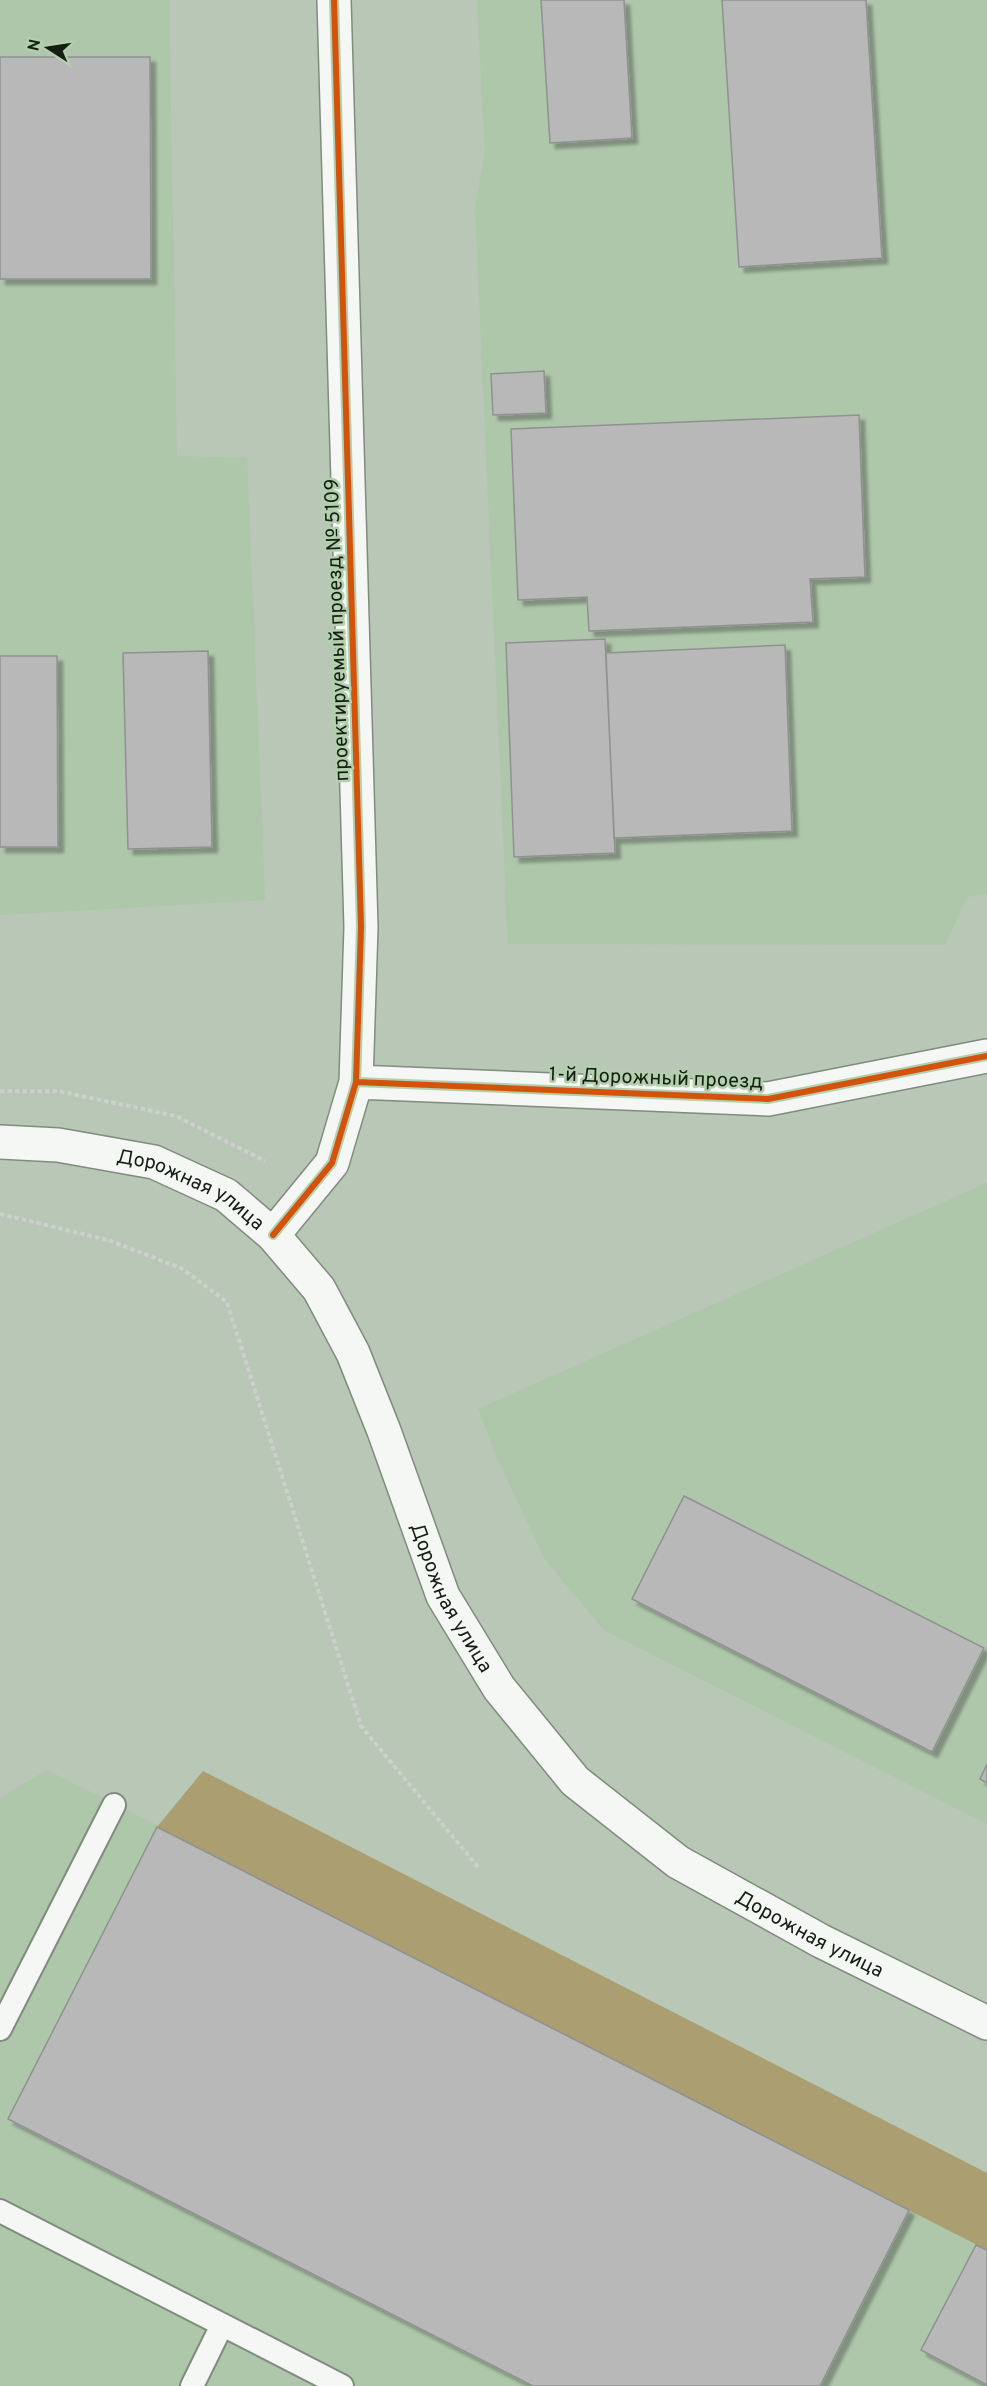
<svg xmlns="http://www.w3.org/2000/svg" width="987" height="2386" font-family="Overpass,sans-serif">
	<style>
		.built { fill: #aec6aa }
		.forest { fill: #ab9e71 }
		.building { fill: #b7b8b7; stroke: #909291; stroke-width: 1.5; filter: url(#shadow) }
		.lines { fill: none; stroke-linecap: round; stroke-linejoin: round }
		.lane-casing { stroke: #808c7e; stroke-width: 26 }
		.street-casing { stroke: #808c7e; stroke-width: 36 }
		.secondary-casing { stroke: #808c7e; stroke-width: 36 }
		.path { stroke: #ccd1cc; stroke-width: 4; stroke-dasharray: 4.5 3; stroke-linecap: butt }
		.lane { stroke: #f4f7f4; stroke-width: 22 }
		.street { stroke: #f4f7f4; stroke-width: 33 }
		.secondary { stroke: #f4f7f4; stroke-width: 33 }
		.cycleway-casing { stroke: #b3cfae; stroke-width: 10 }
		.cycleway { stroke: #d3530d; stroke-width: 6 }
		.labels { text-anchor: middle; stroke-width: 5; stroke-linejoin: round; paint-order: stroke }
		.street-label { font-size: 20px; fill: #141e12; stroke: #b3cfae }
	</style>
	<defs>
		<filter id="shadow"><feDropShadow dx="5.5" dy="5.5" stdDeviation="1.5" flood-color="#0004"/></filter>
	</defs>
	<rect width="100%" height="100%" fill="#b8c7b6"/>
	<path class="built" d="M 0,0 L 169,0 L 177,456 L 247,458 L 265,900 L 0,915 Z
		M 477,0 L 987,0 L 987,894 L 967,897 L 945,945 L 508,944 L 475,206 L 485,153 Z
		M 987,1183 L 987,1824 L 604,1630 L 544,1558 L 496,1455 L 478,1409 Z
		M 47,1770 L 880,2189 L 987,2246 L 987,2386 L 0,2386 L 0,1798 Z"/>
	<path class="forest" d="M 203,1771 L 987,2173 L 987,2250 L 157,1827 Z"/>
	<path class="building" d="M 541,0 L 624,0 L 632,138 L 550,143 Z
		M 722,0 L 866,0 L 882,258 L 739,267 Z
		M 0,57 L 150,57 L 151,279 L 0,279 Z
		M 544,371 L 546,413 L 493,415 L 491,374 Z
		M 859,415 L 865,577 L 810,579 L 813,622 L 589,631 L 587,597 L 518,600 L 511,429 Z
		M 605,639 L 615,853 L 514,857 L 506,643 Z
		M 785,645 L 792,831 L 614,838 L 606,653 Z
		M 208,651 L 212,847 L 128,849 L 123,653 Z
		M 0,656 L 57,656 L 58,847 L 0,847 Z
		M 684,1496 L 984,1648 L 932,1752 L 632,1599 Z
		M 987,1764 L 987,1783 L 980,1779 Z
		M 157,1827 L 909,2210 L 820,2386 L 533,2386 L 8,2119 Z
		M 976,2245 L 987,2250 L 987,2385 L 921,2350 Z"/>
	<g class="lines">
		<defs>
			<path id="lane" d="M 0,2029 L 114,1805
				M 0,2211 L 342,2386
				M 192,2386 L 222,2325"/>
			<path id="street" d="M 356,1082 L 768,1099 L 987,1056
				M 273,1235 L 332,1163 L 356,1082 L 361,927 L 334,0"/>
			<g id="secondary">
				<path id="s1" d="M 0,1142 L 58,1145 L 154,1162 L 226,1195 L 273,1235 L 319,1289 L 353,1353 L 384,1431 L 443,1596 L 499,1688 L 575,1781 L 678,1862 L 821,1941 L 987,2023"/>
			</g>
		</defs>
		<use href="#lane" class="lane-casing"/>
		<use href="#street" class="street-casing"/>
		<use href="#secondary" class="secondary-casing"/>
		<path class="path" d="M 0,1091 L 58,1091 L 176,1116 L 265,1161
			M 0,1214 L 108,1240 L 181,1268 L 227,1302 L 361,1726 L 478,1867"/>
		<use href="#lane" class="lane"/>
		<use href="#street" class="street"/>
		<use href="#secondary" class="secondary"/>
		<defs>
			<path id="cycleway" d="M 356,1082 L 768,1099 L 987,1056
				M 273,1235 L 332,1163 L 356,1082 L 361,927 L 334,0"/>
		</defs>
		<use href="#cycleway" class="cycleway-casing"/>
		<use href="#cycleway" class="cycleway"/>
	</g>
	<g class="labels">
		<g class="street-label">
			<text transform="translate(336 630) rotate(-92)" y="7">проектируемый проезд № 5109</text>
			<text transform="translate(656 1077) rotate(2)" y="7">1-й Дорожный проезд</text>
			<text dy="7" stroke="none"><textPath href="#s1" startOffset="200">Дорожная улица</textPath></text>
			<text dy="7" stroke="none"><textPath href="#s1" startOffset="704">Дорожная улица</textPath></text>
			<text dy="7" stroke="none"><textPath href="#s1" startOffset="1208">Дорожная улица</textPath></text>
		</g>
	</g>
	<g transform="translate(48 48) rotate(282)" stroke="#b3cfae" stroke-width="4.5" paint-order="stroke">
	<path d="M0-4.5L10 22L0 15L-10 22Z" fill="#141e12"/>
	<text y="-9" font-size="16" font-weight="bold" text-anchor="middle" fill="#141e12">N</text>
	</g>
</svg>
